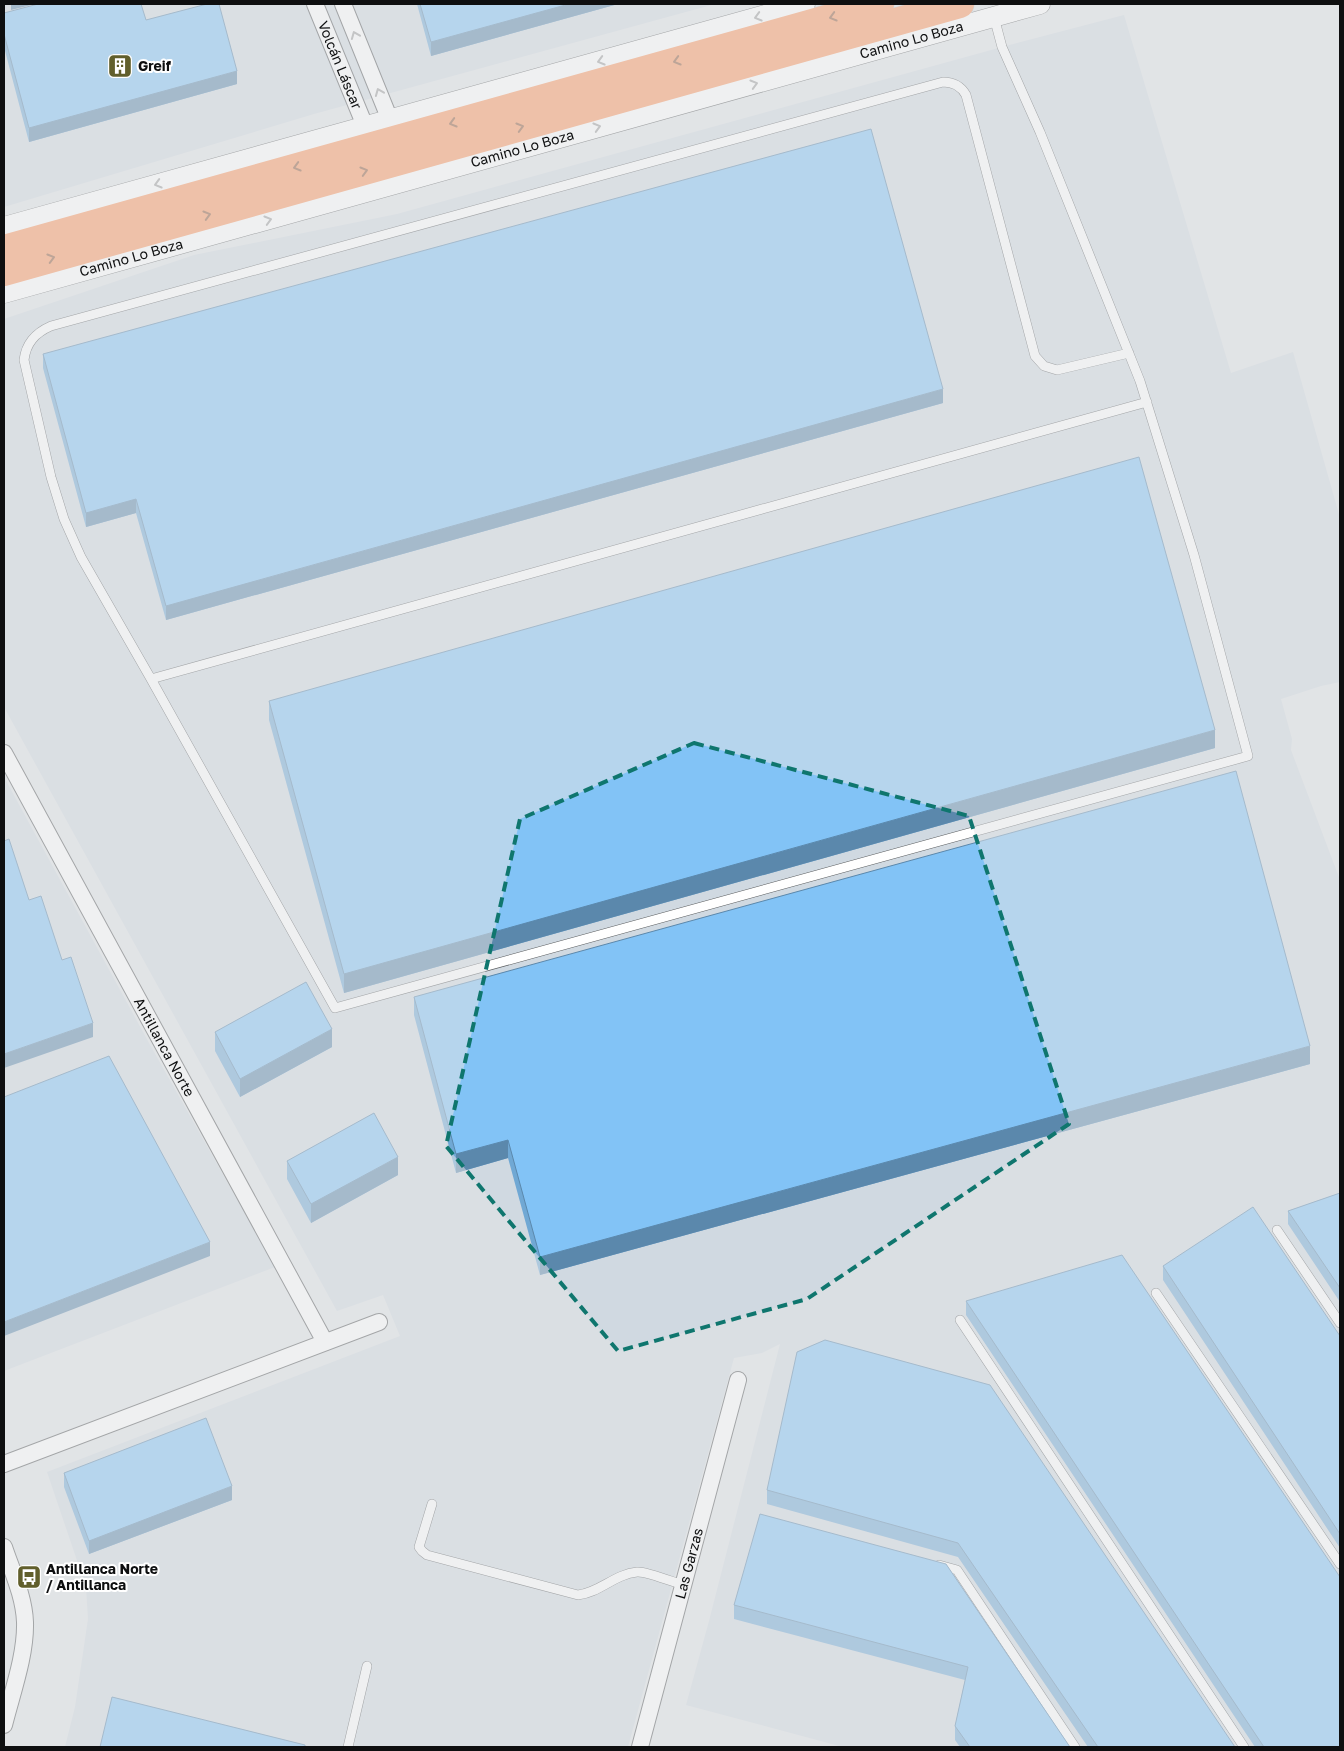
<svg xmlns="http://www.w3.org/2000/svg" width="1344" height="1751" font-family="'Golos Text',sans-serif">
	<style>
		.built { fill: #d0d9e1 }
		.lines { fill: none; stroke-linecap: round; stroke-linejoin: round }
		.service-casing { stroke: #585b5d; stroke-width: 10 }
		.minor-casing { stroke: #585b5d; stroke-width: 18 }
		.tertiary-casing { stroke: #585b5d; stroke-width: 21 }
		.motorway-casing { stroke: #c0c1c1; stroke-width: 29 }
		.service { stroke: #fff; stroke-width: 9 }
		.minor { stroke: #fff; stroke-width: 16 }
		.tertiary { stroke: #fff; stroke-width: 20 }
		.motorway { stroke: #fd975f; stroke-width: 28 }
		.wall { fill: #70a8d4 }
		.shaded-wall { fill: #5b88ac }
		.building { fill: #82c3f6; stroke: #5b88ac }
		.oneway { stroke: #9f9f9f }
		.oneway2 { stroke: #915a3b }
		.marked { fill: none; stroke: #0f766e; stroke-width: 4; stroke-dasharray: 10 6; stroke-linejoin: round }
		.labels { text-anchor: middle; stroke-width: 4; stroke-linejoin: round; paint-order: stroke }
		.street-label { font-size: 14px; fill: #0e0f10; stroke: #fff }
		.poi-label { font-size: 14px; font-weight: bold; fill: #0e0f10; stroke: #fff; text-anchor: start }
	</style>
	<rect width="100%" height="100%" fill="#e1e4e6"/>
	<path class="built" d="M 4,4 L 715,4 L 314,114 L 4,207 Z
		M 1124,15 L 1231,373 L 1293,352 L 1340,518 L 1340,682 L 1321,686 L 1281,699 L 1292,739 L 1291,750 L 1340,880 L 1340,1747 L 843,1747 L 686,1705 L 709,1621 L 780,1344 L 762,1353 L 734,1358 L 628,1747 L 65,1747 L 75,1707 L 88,1619 L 86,1587 L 47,1472 L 400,1336 L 383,1295 L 337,1311 L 4,707 L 4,319 L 194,255 L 397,214 L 1002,47 Z
		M 4,777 L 149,1043 L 275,1267 L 4,1371 Z"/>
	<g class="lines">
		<defs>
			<path id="service" d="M 1129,353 L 1057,370 L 1044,366 L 1035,356 L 966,95 C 961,86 954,82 943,82 L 51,326 C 35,333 26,343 24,360 L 51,477 L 64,519 L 81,557 L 151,679 L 1147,402
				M 151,679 L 335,1008 L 1248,756 L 1194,555 L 1140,381 L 1040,132 L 1002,47 L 994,17
				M 1277,1230 L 1340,1323
				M 1156,1293 L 1340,1564
				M 960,1320 L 1244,1747
				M 432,1504 L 419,1547 L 422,1551 L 427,1555 L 578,1595 C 599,1593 615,1574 637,1572 C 646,1571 673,1582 683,1585
				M 939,1565 L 957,1570 L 1075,1747
				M 348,1747 L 367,1666"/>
			<g id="minor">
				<path id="s1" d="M 315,4 L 365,126"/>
				<path d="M 343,4 L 390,120"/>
				<path id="s2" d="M 4,753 L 325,1342"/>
				<path d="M 4,1464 L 379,1322"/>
				<path d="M 4,1547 C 12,1571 24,1596 25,1622 C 26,1655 12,1693 4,1725"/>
				<path id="s3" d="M 640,1747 L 738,1380"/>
			</g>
			<g id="tertiary">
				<path d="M 4,227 L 805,4"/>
				<path id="s4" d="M 4,293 L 1040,4"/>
			</g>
			<path id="motorway" d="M 4,249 L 880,4
				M 4,272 L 960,4"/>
		</defs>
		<use href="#service" class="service-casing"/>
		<use href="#minor" class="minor-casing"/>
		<use href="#tertiary" class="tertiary-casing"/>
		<use href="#motorway" class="motorway-casing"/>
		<use href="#service" class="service"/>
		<use href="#minor" class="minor"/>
		<use href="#tertiary" class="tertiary"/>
		<use href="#motorway" class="motorway"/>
	</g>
	<path class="wall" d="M 417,4 L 618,4 L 431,56 Z
		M 4,13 L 237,84 L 29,142 L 4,47 Z
		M 43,354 L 943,403 L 166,620 L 136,513 L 86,527 L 43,368 Z
		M 269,701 L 1215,748 L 344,993 L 269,720 Z
		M 414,997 L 1310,1064 L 540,1275 L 508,1158 L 456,1173 L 414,1015 Z
		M 215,1032 L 332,1047 L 240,1097 L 215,1051 Z
		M 287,1161 L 398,1175 L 311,1223 L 287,1179 Z
		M 1340,1193 L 1340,1302 L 1288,1224 L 1288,1211 Z
		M 1163,1266 L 1340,1336 L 1340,1548 L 1163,1280 Z
		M 966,1301 L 1340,1747 L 1255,1747 L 966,1315 Z
		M 825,1340 L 1235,1747 L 1088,1747 L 958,1557 L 767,1504 L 767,1490 Z
		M 64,1473 L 232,1500 L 89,1554 L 64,1487 Z
		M 946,1564 L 1070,1747 L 960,1747 L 955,1740 L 955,1726 L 965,1680 L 734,1619 L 734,1605 Z"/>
	<path class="shaded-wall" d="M 11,4 L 35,4 L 11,10 Z
		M 569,4 L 618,4 L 431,56 L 431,42 Z
		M 237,71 L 237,84 L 29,142 L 29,128 Z
		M 943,389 L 943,403 L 166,620 L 166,606 Z
		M 136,499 L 136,513 L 86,527 L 86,513 Z
		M 1215,730 L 1215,748 L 344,993 L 344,974 Z
		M 93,1023 L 93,1037 L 4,1068 L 4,1054 Z
		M 332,1029 L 332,1047 L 240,1097 L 240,1079 Z
		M 1310,1046 L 1310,1064 L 540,1275 L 540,1257 Z
		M 508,1140 L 508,1158 L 456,1173 L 456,1154 Z
		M 398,1157 L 398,1175 L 311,1223 L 311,1204 Z
		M 210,1242 L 210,1256 L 4,1336 L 4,1322 Z
		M 232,1486 L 232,1500 L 89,1554 L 89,1541 Z"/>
	<path class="building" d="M 38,4 L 141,4 L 146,20 L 207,4 L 219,4 L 237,71 L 29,128 L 4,34 L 4,13 Z
		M 420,4 L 569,4 L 431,42 Z
		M 871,129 L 943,389 L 166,606 L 136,499 L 86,513 L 43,354 Z
		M 1139,457 L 1215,730 L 344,974 L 269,701 Z
		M 1236,771 L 1310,1046 L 540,1257 L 508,1140 L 456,1154 L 414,997 Z
		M 9,839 L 29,900 L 41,896 L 62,960 L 71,957 L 93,1023 L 4,1054 L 4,841 Z
		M 306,982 L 332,1029 L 240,1079 L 215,1032 Z
		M 109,1056 L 210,1242 L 4,1322 L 4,1097 Z
		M 374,1113 L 398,1157 L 311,1204 L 287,1161 Z
		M 1340,1193 L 1340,1288 L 1288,1211 Z
		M 1253,1207 L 1340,1336 L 1340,1534 L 1163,1266 Z
		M 1122,1255 L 1340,1577 L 1340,1747 L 1264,1747 L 966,1301 Z
		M 825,1340 L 990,1385 L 1235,1747 L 1098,1747 L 958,1543 L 767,1490 L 797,1352 Z
		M 206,1418 L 232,1486 L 89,1541 L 64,1473 Z
		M 760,1514 L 946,1564 L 1070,1747 L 970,1747 L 955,1726 L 968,1667 L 734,1605 Z
		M 112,1697 L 305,1745 L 305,1747 L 100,1747 Z"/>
	<defs><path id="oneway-chevron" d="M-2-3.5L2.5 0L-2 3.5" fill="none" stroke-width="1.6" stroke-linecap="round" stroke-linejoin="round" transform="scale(1.25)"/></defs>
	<g class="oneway">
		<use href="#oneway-chevron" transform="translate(758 17) rotate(164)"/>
		<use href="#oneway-chevron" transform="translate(355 35) rotate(-112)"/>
		<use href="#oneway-chevron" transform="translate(601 61) rotate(164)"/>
		<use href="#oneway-chevron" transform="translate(754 84) rotate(-16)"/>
		<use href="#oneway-chevron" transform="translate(379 92) rotate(-112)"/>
		<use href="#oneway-chevron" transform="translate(597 127) rotate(-16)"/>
		<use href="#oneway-chevron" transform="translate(158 184) rotate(164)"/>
		<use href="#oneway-chevron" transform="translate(268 220) rotate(-16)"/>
	</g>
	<g class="oneway2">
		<use href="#oneway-chevron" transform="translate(833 17) rotate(164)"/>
		<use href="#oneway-chevron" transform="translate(677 61) rotate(164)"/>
		<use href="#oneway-chevron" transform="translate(453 123) rotate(164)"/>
		<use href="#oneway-chevron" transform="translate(520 127) rotate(-16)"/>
		<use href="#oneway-chevron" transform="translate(297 167) rotate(164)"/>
		<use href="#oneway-chevron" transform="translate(364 171) rotate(-16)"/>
		<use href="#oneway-chevron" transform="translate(207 215) rotate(-16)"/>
		<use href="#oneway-chevron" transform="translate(51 258) rotate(-16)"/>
	</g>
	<path d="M0 0H1344V1751H0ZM 694,743 L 969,816 L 1069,1124 L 807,1299 L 618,1351 L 446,1146 L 520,819 Z" fill="#e1e4e6" fill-opacity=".55" fill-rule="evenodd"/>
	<path class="marked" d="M 694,743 L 969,816 L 1069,1124 L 807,1299 L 618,1351 L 446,1146 L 520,819 Z"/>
	<defs>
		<symbol id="building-square" viewBox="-11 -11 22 22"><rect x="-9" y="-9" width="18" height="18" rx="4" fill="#615f2c" stroke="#fff"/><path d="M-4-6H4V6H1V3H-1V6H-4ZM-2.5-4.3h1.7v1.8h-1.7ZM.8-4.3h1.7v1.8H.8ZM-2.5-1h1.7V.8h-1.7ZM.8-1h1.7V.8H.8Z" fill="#fff"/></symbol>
		<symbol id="bus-square" viewBox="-11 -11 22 22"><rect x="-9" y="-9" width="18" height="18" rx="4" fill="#615f2c" stroke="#fff"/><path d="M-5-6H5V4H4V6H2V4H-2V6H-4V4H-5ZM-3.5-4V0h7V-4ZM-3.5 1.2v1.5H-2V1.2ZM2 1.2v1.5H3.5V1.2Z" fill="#fff"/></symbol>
	</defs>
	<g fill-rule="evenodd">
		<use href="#building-square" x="106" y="52" width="28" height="28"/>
		<use href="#bus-square" x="15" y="1563" width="28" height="28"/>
	</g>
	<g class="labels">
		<g class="street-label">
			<text dy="5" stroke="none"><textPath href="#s4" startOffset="942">Camino Lo Boza</textPath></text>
			<text dy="5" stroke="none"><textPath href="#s1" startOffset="66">Volcán Láscar</textPath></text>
			<text dy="5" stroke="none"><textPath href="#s4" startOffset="538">Camino Lo Boza</textPath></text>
			<text dy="5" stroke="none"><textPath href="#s4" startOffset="132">Camino Lo Boza</textPath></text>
			<text dy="5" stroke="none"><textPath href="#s2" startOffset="335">Antillanca Norte</textPath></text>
			<text dy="5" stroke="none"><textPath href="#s3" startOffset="190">Las Garzas</textPath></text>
		</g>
		<g class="poi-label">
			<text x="138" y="71">Greif</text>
			<text x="46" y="1574">Antillanca Norte<tspan x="46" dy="16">/ Antillanca</tspan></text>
		</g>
	</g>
	<rect width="1344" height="1751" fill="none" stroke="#0e0f10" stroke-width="10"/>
</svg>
